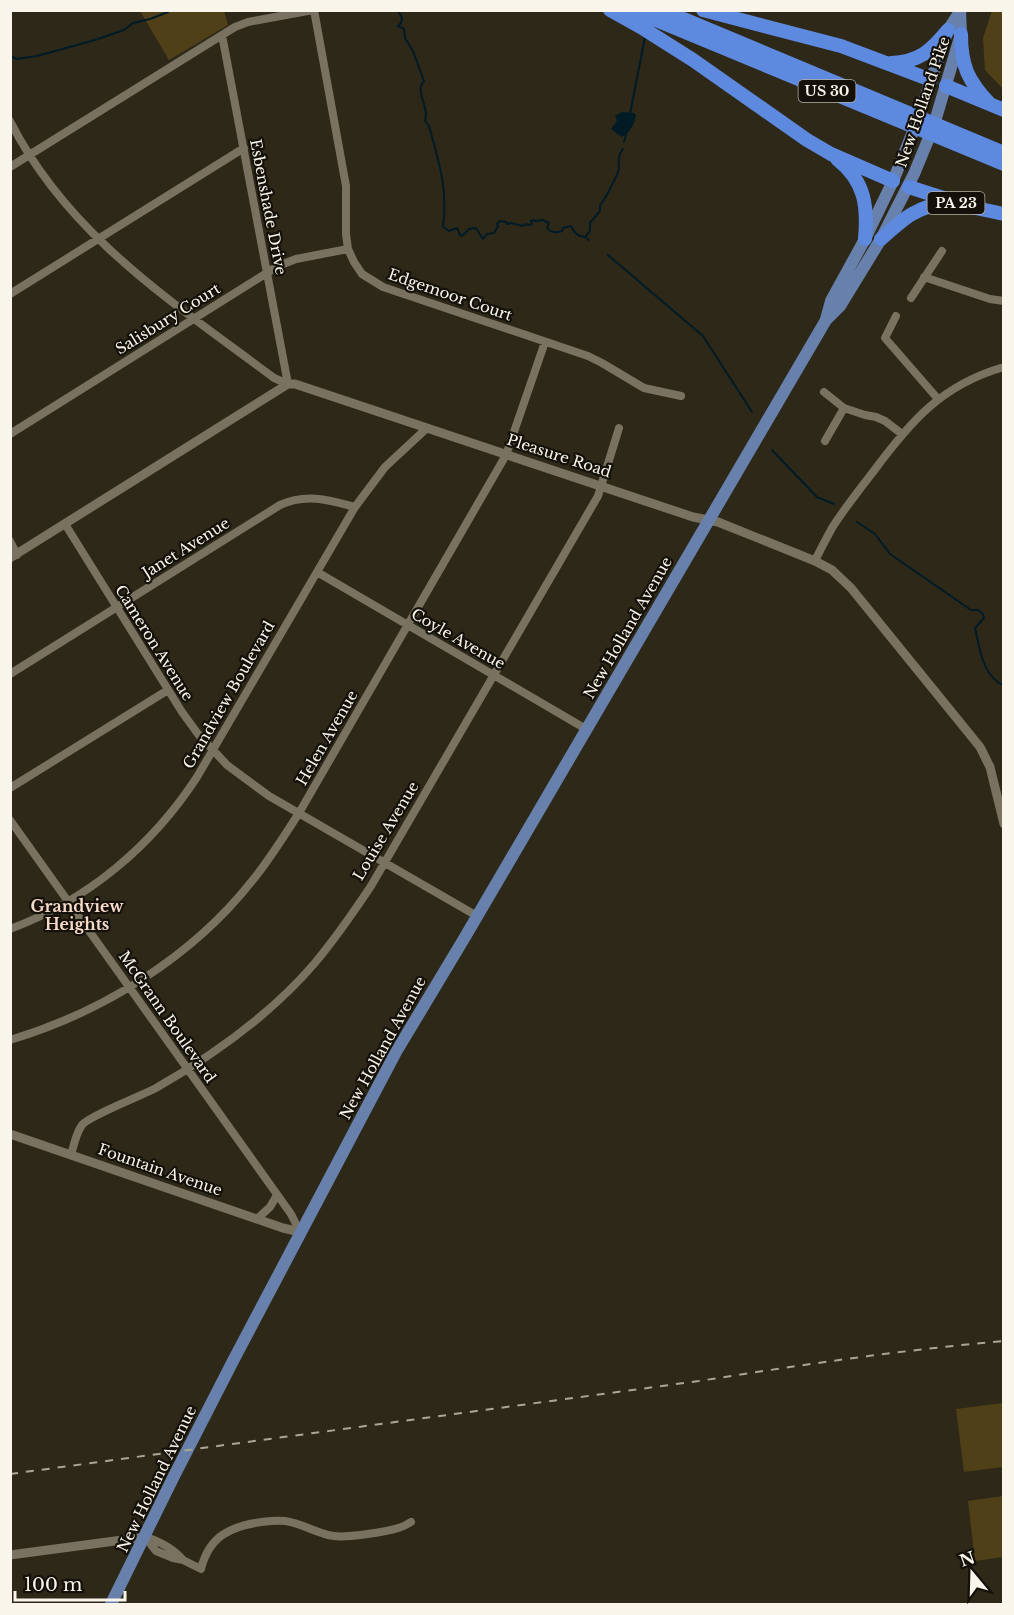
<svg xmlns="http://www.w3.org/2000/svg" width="1014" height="1615" font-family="'Libre Baskerville',serif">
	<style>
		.green { fill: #504017 }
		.water { fill: #001b26 }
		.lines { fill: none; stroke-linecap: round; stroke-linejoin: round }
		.stream { stroke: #001b26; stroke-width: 2 }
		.minor { stroke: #797260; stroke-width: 8 }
		.tertiary { stroke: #797260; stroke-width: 9 }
		.primary { stroke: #6880ac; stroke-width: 12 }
		.motorway { stroke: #5d89df; stroke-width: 14 }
		.rail { stroke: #a9a598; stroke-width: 2; stroke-dasharray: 8 8; stroke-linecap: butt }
		.labels { text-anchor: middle; stroke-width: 4.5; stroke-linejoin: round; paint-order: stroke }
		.shield { fill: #14110a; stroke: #b4b1a7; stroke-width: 1.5 }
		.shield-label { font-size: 14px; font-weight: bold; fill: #f9f5ea }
		.street-label { font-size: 15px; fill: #f9f5ea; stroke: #14110a }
		.neighbourhood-label { font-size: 16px; font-weight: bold; fill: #f7dac9; stroke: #14110a }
	</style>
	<rect width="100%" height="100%" fill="#2e2818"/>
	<path class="green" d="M 140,11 L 224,11 L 228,25 L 169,60 Z
		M 992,11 L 1003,11 L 1003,89 L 985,70 L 983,38 Z
		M 1003,1403 L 1003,1467 L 964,1472 L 956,1409 Z
		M 1003,1496 L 1003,1557 L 975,1561 L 968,1501 Z"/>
	<path class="water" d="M 622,112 L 634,113 L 636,115 C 634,125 631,131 622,137 L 611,129 L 617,121 L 615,116 Z"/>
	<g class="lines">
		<path class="stream" d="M 398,10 L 402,18 L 401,23 L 398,26 L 404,29 L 405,38 L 413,51 L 424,81 C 414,92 430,107 425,121 L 429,126 C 439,162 448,189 443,227 L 449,231 L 457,228 L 460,235 L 462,236 L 469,229 L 476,228 L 483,239 L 487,234 L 494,233 L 498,226 L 497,224 L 500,221 L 506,222 L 507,224 L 511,223 L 523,226 L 525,224 L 529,225 L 532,224 L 531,221 L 533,220 L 535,221 L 543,220 L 549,223 L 547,228 C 551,233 556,233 562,231 L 563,228 L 571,226 C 574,233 578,237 585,237 L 589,240
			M 10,56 L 17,59 L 37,56 L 95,40 L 124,30 L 133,23 L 150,19 L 168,12 L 169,10
			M 630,114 L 645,37
			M 624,142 L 627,131
			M 585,237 L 590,231 L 590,223 L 600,211 L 600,205 C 605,200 617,176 619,169 C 619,165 618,162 619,158 C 619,155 621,152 623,149
			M 608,255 L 703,336 L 752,412
			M 772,450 L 817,497 L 834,504
			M 857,522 L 875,534 L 890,554 L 971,610 L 978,610 L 983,614 L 984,618 L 975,628 C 980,649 982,675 1004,686"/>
		<path class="minor" d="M 314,10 L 346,186 L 346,234 L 348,249 L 354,262 L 362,274 L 383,287 L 588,356 L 602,363 L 644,388 L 681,396
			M 222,35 L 288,384
			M 10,121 C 68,236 174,303 274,378 L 288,384
			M 10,167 L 235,27 L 248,22 L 313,10
			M 924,277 L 990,299 L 1004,301
			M 10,294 L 244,148
			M 911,298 L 942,251
			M 896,316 L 885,338 L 938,399
			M 824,392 L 844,408 L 865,415 L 876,417 L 885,421 L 902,434
			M 10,434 L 278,266 L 296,259 L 348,249
			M 825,441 L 844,408
			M 65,524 L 182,712 L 198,734 L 227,765 L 269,796 L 477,916
			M 10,541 L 17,555
			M 815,561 C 820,550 826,539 832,528 C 844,509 859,490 873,472 C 910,422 941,385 1004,367
			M 317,572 L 586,729
			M 10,674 L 280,505 C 306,493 329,500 355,507
			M 10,788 L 168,690
			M 10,820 L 291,1214 L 300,1232
			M 10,929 C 88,900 152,846 197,777 L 355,507 L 385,467 L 427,428
			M 10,1040 C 103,1012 192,957 252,881 C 270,859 284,836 299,813 L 506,455 L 545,342
			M 71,1155 C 74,1145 76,1133 82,1125 C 89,1116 141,1096 156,1088 C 214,1055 270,1015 314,964 C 335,939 353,913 371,886 L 598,496 L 619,428
			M 257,1219 L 270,1207 L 277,1195
			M 145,1537 L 156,1551 L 173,1558 L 183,1560 L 201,1569 C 209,1536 231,1526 262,1522 C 270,1521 277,1520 285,1521 C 302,1523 317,1534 334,1536 C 346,1538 386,1532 398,1528 C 403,1527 407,1524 411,1522
			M 146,1537 C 161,1542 173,1548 183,1560"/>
		<path class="tertiary" d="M 10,558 L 288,384 L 295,384 L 693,517 L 718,522 L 815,561 L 832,570 L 851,588 L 980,747 L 990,767 L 1004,824
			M 10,1134 L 283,1228 L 300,1232
			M 10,1555 L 145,1537"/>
		<path class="primary" d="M 826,319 L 831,301 L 865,239 L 893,181 L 917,122 L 948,30 L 961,10
			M 111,1604 L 173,1478 L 233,1361 L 396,1052 L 465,937 L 826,320 L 840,306 L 881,239 L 914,174 L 933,128 L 961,34 L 960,11"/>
		<path class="motorway" d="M 610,10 L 644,29 L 693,60 L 807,140 L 831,154 L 893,181
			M 632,10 L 1004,164
			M 662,10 L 1004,153
			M 703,10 L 841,46 L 931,80
			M 961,34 C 961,66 968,81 990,104
			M 891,63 C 919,62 931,51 948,30
			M 946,86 L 1004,110
			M 837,159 C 865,181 868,206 865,239
			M 909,187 L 971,207 L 1004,214
			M 881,239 C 903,219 918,205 949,203"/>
		<path class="rail" d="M 10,1474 L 699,1381 C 800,1365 902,1350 1004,1341"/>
	</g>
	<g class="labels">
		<g class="shield">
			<rect x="798.5" y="80" width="57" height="22" rx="4.5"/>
			<rect x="927.5" y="192" width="57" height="22" rx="4.5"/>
		</g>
		<g class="shield-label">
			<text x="827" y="96">US 30</text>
			<text x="956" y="208">PA 23</text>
		</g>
		<g class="street-label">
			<text transform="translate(923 102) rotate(-71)" y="5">New Holland Pike</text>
			<text transform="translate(268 207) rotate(79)" y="5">Esbenshade Drive</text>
			<text transform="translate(450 295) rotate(19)" y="5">Edgemoor Court</text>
			<text transform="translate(168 319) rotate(-32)" y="5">Salisbury Court</text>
			<text transform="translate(559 456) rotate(18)" y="5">Pleasure Road</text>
			<text transform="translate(186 548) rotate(-32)" y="5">Janet Avenue</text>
			<text transform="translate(628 628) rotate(-60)" y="5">New Holland Avenue</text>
			<text transform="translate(458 639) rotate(30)" y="5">Coyle Avenue</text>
			<text transform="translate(154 643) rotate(58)" y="5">Cameron Avenue</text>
			<text transform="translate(229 695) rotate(-60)" y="5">Grandview Boulevard</text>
			<text transform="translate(327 738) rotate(-60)" y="5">Helen Avenue</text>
			<text transform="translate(386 831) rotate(-59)" y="5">Louise Avenue</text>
			<text transform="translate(167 1017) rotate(55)" y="5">McGrann Boulevard</text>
			<text transform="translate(383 1048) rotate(-61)" y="5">New Holland Avenue</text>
			<text transform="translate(160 1170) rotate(19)" y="5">Fountain Avenue</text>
			<text transform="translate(157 1479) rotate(-64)" y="5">New Holland Avenue</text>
		</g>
		<g class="neighbourhood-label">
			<text x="77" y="912">Grandview<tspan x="77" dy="18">Heights</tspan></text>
		</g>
	</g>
	<rect width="1014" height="1615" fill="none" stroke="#f9f5ea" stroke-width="24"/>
	<g transform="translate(972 1573) rotate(341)" stroke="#14110a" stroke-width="4.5" paint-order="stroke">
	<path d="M0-4.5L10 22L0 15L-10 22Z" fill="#f9f5ea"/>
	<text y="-9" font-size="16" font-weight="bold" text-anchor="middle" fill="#f9f5ea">N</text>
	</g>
	<path d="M15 1591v9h110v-9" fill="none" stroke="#f9f5ea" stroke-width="3"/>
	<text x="24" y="1591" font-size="18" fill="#f9f5ea" stroke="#14110a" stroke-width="4.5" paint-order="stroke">100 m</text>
</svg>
